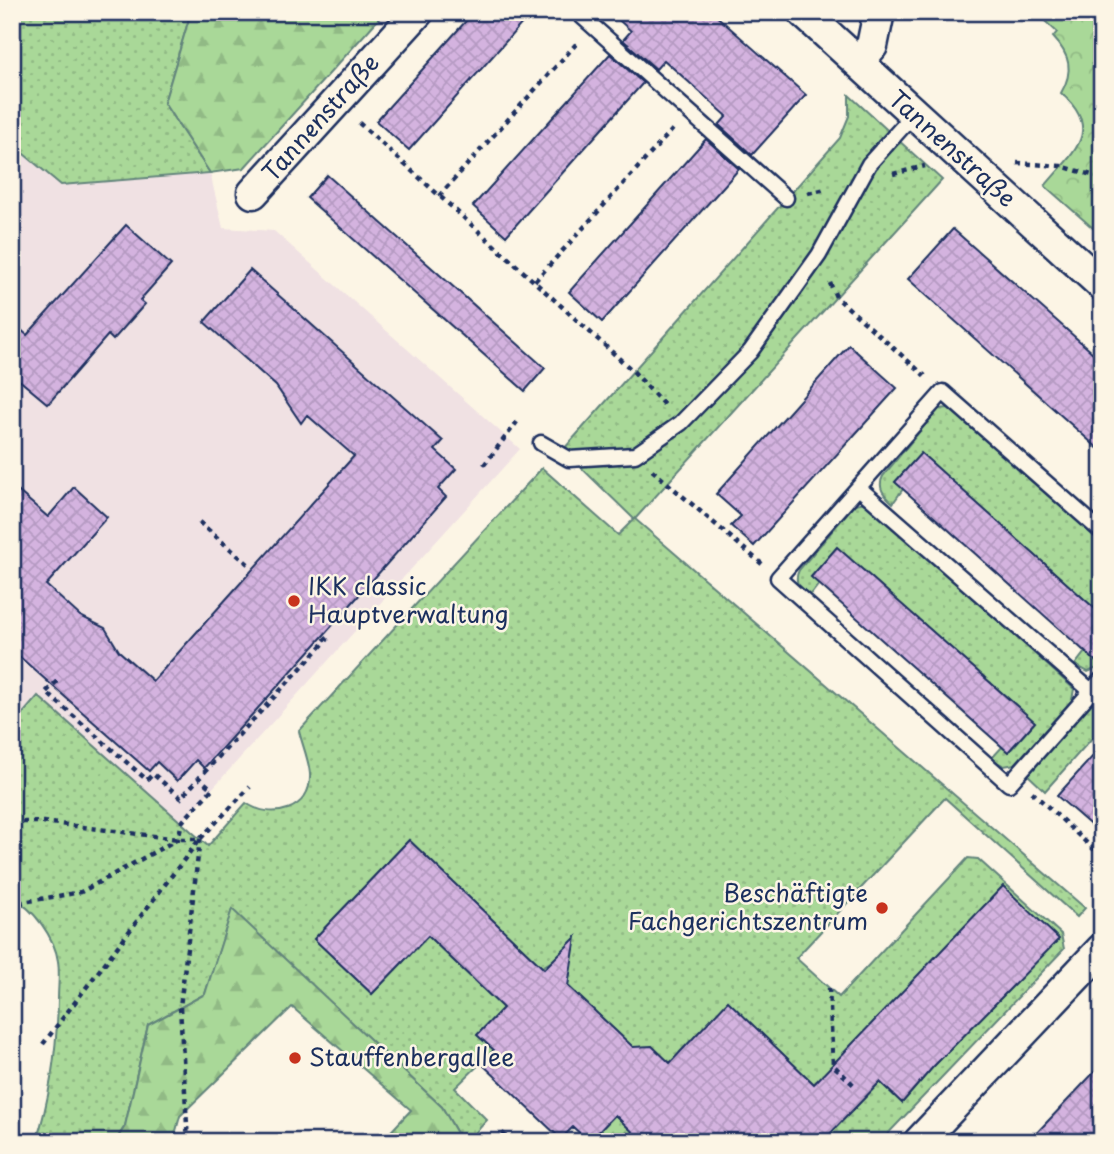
<svg xmlns="http://www.w3.org/2000/svg" width="1114" height="1154" font-family="'Playpen Sans',sans-serif">
	<style>
		.built { fill: #f0e1e3 }
		.grass { fill: url(#grass-dots); stroke: #62847b; stroke-width: 2 }
		.forest { fill: url(#forest-firs); stroke: #62847b; stroke-width: 2 }
		.park { fill: url(#park-crowns); stroke: #62847b; stroke-width: 2 }
		.building { fill: url(#building-cross-hatch); stroke: #1b2f5e; stroke-width: 2 }
		.lines { fill: none; stroke-linecap: round; stroke-linejoin: round }
		.service-casing { stroke: #1b2f5e; stroke-width: 19 }
		.minor-casing { stroke: #1b2f5e; stroke-width: 35 }
		.path { stroke: #1b2f5e; stroke-width: 4.5; stroke-dasharray: 5 5; stroke-linecap: butt }
		.service { stroke: #fcf5e5; stroke-width: 14 }
		.minor { stroke: #fcf5e5; stroke-width: 30 }
		.poi-dot { fill: #c8321e; stroke: #fcf5e5; stroke-width: 2.5 }
		.labels { text-anchor: middle; stroke-width: 5; stroke-linejoin: round; paint-order: stroke }
		.street-label { font-size: 24px; fill: #1b2f5e; stroke: #fcf5e5 }
		.poi-label { font-size: 24px; fill: #1b2f5e; stroke: #fcf5e5; text-anchor: start }
	</style>
	<defs>
		<pattern id="grass-dots" width="8" height="8" patternUnits="userSpaceOnUse" patternTransform="scale(1.75)"><rect width="8" height="8" fill="#a9d898"/><path d="M2 2h.1M6 6h.1" fill="none" stroke="#91ba85" stroke-width="1.8" stroke-linecap="round"/></pattern>
		<pattern id="forest-firs" width="22" height="20" patternUnits="userSpaceOnUse" patternTransform="scale(1.75)"><rect width="22" height="20" fill="#a9d898"/><path d="M5 1l3.5 6h-7zM16 11l3.5 6h-7z" fill="#91ba85"/></pattern>
		<pattern id="park-crowns" width="20" height="18" patternUnits="userSpaceOnUse" patternTransform="scale(1.75)"><rect width="20" height="18" fill="#a9d898"/><path d="M2 6a3 3 0 1 1 6 0M12 15a3 3 0 1 1 6 0" fill="none" stroke="#91ba85"/></pattern>
		<pattern id="building-cross-hatch" width="8" height="8" patternUnits="userSpaceOnUse" patternTransform="scale(1.75)"><rect width="8" height="8" fill="#d4b3df"/><path d="M0 0l8 8M0 8l8-8" fill="none" stroke="#b59ac2"/></pattern>
	</defs>
	<rect width="100%" height="100%" fill="#fcf5e5"/>
	<filter id="ink" filterUnits="userSpaceOnUse"><feTurbulence type="fractalNoise" baseFrequency=".0143" numOctaves="2"/><feDisplacementMap in="SourceGraphic" scale="14" xChannelSelector="R" yChannelSelector="G"/><feConvolveMatrix kernelMatrix="1 2 1 2 8 2 1 2 1" color-interpolation-filters="sRGB"/></filter>
	<g filter="url(#ink)">
		<path class="built" d="M 12,144 L 62,185 L 210,173 L 223,228 L 274,231 L 520,449 L 182,822 L 39,697 L 12,725 Z"/>
		<path class="grass" d="M 12,12 L 191,12 L 164,103 L 210,173 L 61,185 L 12,144 Z
			M 849,95 L 942,180 L 635,519 L 1085,908 L 1077,917 L 945,798 L 796,958 L 839,997 L 968,858 L 978,859 L 1061,934 L 1064,949 L 880,1142 L 822,1142 L 880,1082 L 902,1103 L 933,1067 L 1059,939 L 879,1016 L 847,1050 L 831,1100 L 728,1002 L 680,1052 L 775,1142 L 663,1060 L 663,1057 L 652,1046 L 638,1052 L 564,982 L 559,957 L 542,967 L 409,840 L 314,939 L 372,994 L 428,936 L 503,1008 L 477,1035 L 494,1050 L 455,1088 L 487,1120 L 467,1142 L 462,1142 L 442,1107 L 232,910 L 205,994 L 148,1025 L 125,1126 L 115,1142 L 36,1142 C 51,1095 57,1049 58,999 C 58,987 60,973 58,961 C 55,939 33,906 12,899 L 12,726 L 38,696 L 208,846 L 246,803 C 272,821 312,810 310,774 C 309,760 302,744 299,731 L 542,468 L 618,535 L 634,519 L 563,450 L 840,138 L 849,116 Z
			M 949,408 L 1102,542 L 1102,615 L 921,454 L 895,482 L 903,489 L 893,503 C 884,495 877,488 883,476 L 938,409 Z
			M 866,502 L 1074,689 L 1072,700 L 1015,764 L 1004,766 L 991,759 L 1002,747 L 1009,752 L 1035,722 L 837,548 L 811,577 L 819,584 L 809,597 C 800,589 793,582 799,570 L 855,504 Z
			M 1085,652 L 1102,666 L 1088,672 L 1075,665 Z
			M 1102,692 L 1102,727 L 1045,791 L 1028,775 Z
			M 615,1115 L 643,1142 L 589,1142 Z"/>
		<path class="forest" d="M 191,12 L 385,12 L 244,168 L 210,173 L 164,103 Z
			M 232,909 L 442,1107 L 462,1142 L 381,1142 L 411,1110 L 292,1007 L 180,1116 L 173,1142 L 115,1142 L 125,1126 L 148,1025 L 205,994 Z"/>
		<path class="park" d="M 1035,12 L 1102,12 L 1102,236 L 1045,186 C 1073,152 1104,131 1061,93 C 1074,71 1070,55 1053,37 L 1057,32 Z"/>
		<path class="building" d="M 474,12 L 532,12 L 409,150 L 376,121 Z
			M 610,12 L 712,12 L 806,95 L 752,155 L 719,125 L 727,116 L 664,60 L 656,69 L 623,40 L 631,31 Z
			M 610,54 L 643,83 L 506,236 L 473,206 Z
			M 706,139 L 739,169 L 602,322 L 569,292 Z
			M 327,175 L 545,368 L 525,391 L 307,198 Z
			M 126,225 L 171,265 L 140,300 L 145,304 L 113,340 L 108,335 L 48,404 L 12,374 L 12,322 L 27,335 Z
			M 953,229 L 1102,361 L 1102,452 L 908,279 Z
			M 250,270 L 443,441 L 435,450 L 456,469 L 438,489 L 446,497 L 323,636 L 204,768 L 196,760 L 177,781 L 157,762 L 149,771 L 12,650 L 12,486 L 48,517 L 74,487 L 107,517 L 46,585 L 80,616 L 105,628 L 119,651 L 153,681 L 354,456 L 307,415 L 301,423 L 276,386 L 204,322 Z
			M 849,345 L 897,388 L 754,546 L 731,526 L 741,516 L 716,494 Z
			M 921,453 L 1102,615 L 1102,667 L 895,482 Z
			M 837,547 L 1035,722 L 1008,752 L 811,577 Z
			M 1102,746 L 1102,835 L 1057,796 Z
			M 409,840 L 544,969 L 576,937 L 568,986 L 633,1047 L 652,1046 L 670,1063 L 728,1001 L 814,1084 L 1003,886 L 1059,939 L 933,1067 L 902,1103 L 880,1082 L 822,1142 L 643,1142 L 615,1115 L 589,1142 L 573,1127 L 561,1139 L 481,1063 L 494,1050 L 477,1035 L 503,1008 L 428,936 L 372,994 L 314,939 Z
			M 1102,1064 L 1102,1142 L 1028,1142 Z"/>
		<g class="lines">
			<defs>
				<path id="service" d="M 577,12 L 786,198
					M 541,443 L 569,459 L 635,455 L 681,423 L 750,352 L 819,255 L 869,164 L 914,114
					M 859,488 L 1091,691
					M 1102,532 L 943,392 L 778,578 L 1009,784 L 1102,679"/>
				<path id="minor" d="M 803,12 L 1102,285
					M 858,62 L 872,46 L 879,12
					M 253,193 L 418,12
					M 919,1142 L 1102,949"/>
			</defs>
			<use href="#service" class="service-casing"/>
			<use href="#minor" class="minor-casing"/>
			<path class="path" d="M 359,123 L 633,371 L 666,407
				M 1017,163 L 1061,166 L 1102,178
				M 893,174 L 925,166
				M 808,193 L 826,189
				M 439,196 L 577,43
				M 535,281 L 673,129
				M 830,283 L 836,297 L 925,376
				M 484,465 L 517,422
				M 652,470 L 762,564
				M 199,522 L 248,564
				M 57,681 L 46,692 L 147,780 L 153,774 L 181,798 L 199,778
				M 1032,792 L 1102,857
				M 12,822 L 43,822 L 178,839 L 200,839 L 250,787
				M 12,911 L 23,902 L 81,892 L 178,839 L 182,822 L 212,789 L 199,778 L 327,640 L 323,636
				M 829,988 L 833,1065 L 855,1086
				M 43,1044 L 199,840
				M 502,1133 L 512,1142
				M 188,1142 L 180,1007 L 200,839"/>
			<use href="#service" class="service"/>
			<use href="#minor" class="minor"/>
		</g>
	</g>
	<g class="poi-dot">
		<circle cx="294" cy="601" r="7"/>
		<circle cx="882" cy="908" r="7"/>
		<circle cx="295" cy="1058" r="7"/>
	</g>
	<g class="labels">
		<g class="street-label">
			<text transform="translate(321 118) rotate(-48)" y="8">Tannenstraße</text>
			<text transform="translate(952 149) rotate(42)" y="8">Tannenstraße</text>
		</g>
		<g class="poi-label">
			<text x="308" y="595">IKK classic<tspan x="308" dy="28">Hauptverwaltung</tspan></text>
			<text x="868" y="902" text-anchor="end">Beschäftigte<tspan x="868" dy="28">Fachgerichtszentrum</tspan></text>
			<text x="309" y="1066">Stauffenbergallee</text>
		</g>
	</g>
	<rect width="1114" height="1154" fill="none" stroke="#fcf5e5" stroke-width="42"/>
	<rect x="21" y="21" width="1072" height="1112" fill="none" stroke="#1b2f5e" stroke-width="2.5" filter="url(#ink)"/>
</svg>
